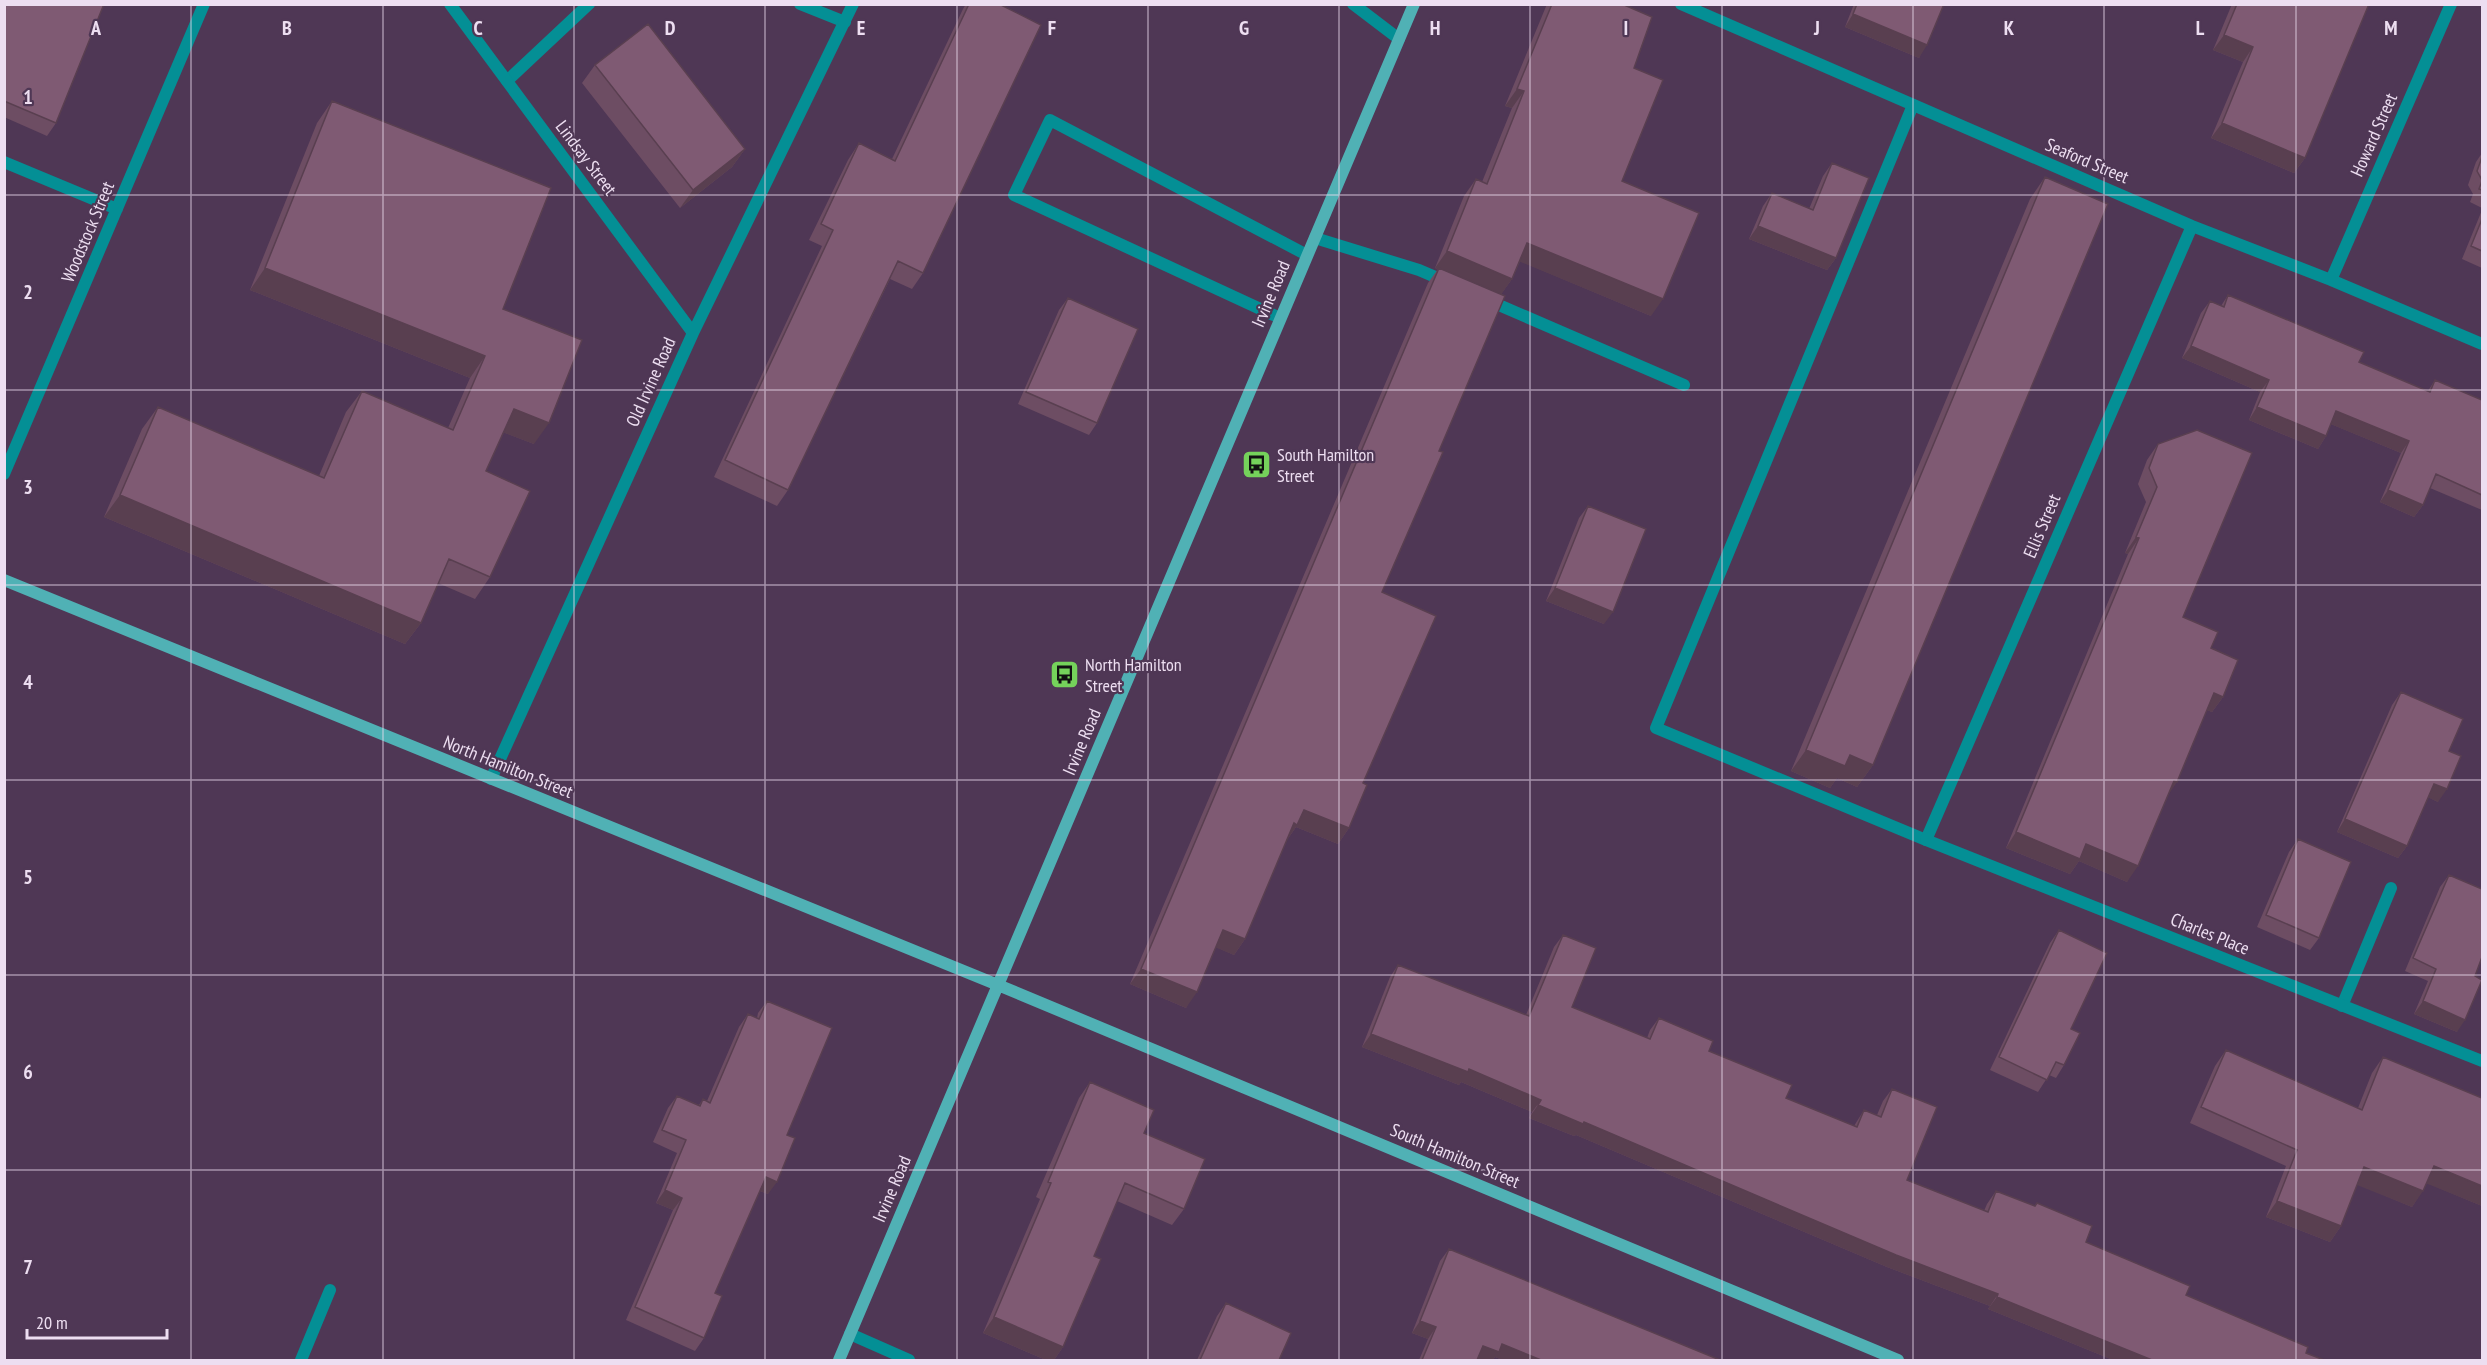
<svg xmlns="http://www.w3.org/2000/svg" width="2487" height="1365" font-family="'PT Sans Narrow',sans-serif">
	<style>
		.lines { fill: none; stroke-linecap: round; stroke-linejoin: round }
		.lane { stroke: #048f95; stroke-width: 12 }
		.street { stroke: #048f95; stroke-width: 12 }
		.secondary { stroke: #50b1b5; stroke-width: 12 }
		.wall { fill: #6d4d63 }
		.shaded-wall { fill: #593f50 }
		.building { fill: #7f5a73; stroke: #593f50; stroke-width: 1.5 }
		.grid { fill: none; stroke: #eddef1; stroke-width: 1.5; stroke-opacity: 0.55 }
		.labels { text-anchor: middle; stroke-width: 4.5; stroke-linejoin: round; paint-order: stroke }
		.street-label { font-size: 18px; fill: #eddef1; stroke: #4f3755 }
		.poi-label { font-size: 18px; fill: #eddef1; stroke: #4f3755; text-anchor: start }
		.grid-label { font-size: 20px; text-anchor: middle; font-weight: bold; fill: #eddef1; stroke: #4f3755; stroke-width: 4.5; stroke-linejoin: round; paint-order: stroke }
	</style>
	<rect width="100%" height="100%" fill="#4f3755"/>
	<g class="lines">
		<path class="lane" d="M 800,4 L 845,22
			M 507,81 L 589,4
			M 1913,105 L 1656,728 L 1926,840
			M 1315,238 L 1419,270 L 1447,282
			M 1485,299 L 1684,385
			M 1280,318 L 1014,195 L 1050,120 L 1307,255
			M 2342,1006 L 2391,888
			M 301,1360 L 330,1290"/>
		<path class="street" d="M 450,4 L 693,333
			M 1353,4 L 1399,39
			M 1681,4 L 2192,226 L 2331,280 L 2482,344
			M 4,162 L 117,209
			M 2192,226 L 1926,840 L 2482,1061
			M 2331,280 L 2451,4
			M 4,474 L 204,4
			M 491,779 L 693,333 L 853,4
			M 850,1334 L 909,1360"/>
		<path class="secondary" d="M 4,580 L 998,985 L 1898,1360
			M 839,1360 L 1414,4"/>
	</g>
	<path class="wall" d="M 4,4 L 56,123 L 47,136 L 4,117 Z
		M 966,4 L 999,4 L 923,273 L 912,289 L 890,279 L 788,490 L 777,506 L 714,477 L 822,246 L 809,240 L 848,160 L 859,143 L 892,159 L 963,9 Z
		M 1547,4 L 1622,4 L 1634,68 L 1622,181 L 1651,316 L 1520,261 L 1512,279 L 1501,294 L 1382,592 L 1363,783 L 1349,828 L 1338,844 L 1296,827 L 1287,840 L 1245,939 L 1234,955 L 1216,947 L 1186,1008 L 1130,984 L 1428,283 L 1438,269 L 1435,268 L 1464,196 L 1476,179 L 1482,182 L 1512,108 L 1505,106 Z
		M 1854,4 L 1944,4 L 1919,58 L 1845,27 Z
		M 2232,4 L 2369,4 L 2305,158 L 2294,173 L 2211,138 L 2243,62 L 2213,50 Z
		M 595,65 L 745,149 L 732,167 L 680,208 L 582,83 Z
		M 332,101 L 503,309 L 534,444 L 503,432 L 486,471 L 490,577 L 475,599 L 438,583 L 421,623 L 405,644 L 104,517 L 142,429 L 158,407 L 319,476 L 346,412 L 362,391 L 448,428 L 470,378 L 250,290 L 317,123 Z
		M 2482,153 L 2482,208 L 2470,202 L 2473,194 L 2468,185 L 2476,162 Z
		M 1832,163 L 1836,258 L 1827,270 L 1749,239 L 1763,206 L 1772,193 L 1809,209 L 1823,176 Z
		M 2045,177 L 1873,765 L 1857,787 L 1837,778 L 1830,788 L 1791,771 L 2030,199 Z
		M 2482,210 L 2482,268 L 2462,259 Z
		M 2228,295 L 2359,362 L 2428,391 L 2435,380 L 2482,400 L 2482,510 L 2430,488 L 2423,505 L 2414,517 L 2380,502 L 2401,453 L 2331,424 L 2326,436 L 2318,449 L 2249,420 L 2260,392 L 2182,358 L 2201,313 L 2210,301 L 2221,306 Z
		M 1068,298 L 1097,423 L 1089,435 L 1018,404 L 1059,310 Z
		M 2158,444 L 2183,617 L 2211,648 L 2223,697 L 2212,712 L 2207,710 L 2127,882 L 2079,861 L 2070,874 L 2006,848 L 2128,554 L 2125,553 L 2146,502 L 2138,484 L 2147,460 Z
		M 1588,506 L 1604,624 L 1546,601 L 1579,518 Z
		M 2401,692 L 2449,751 L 2438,802 L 2428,797 L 2407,846 L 2398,858 L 2337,832 L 2392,705 Z
		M 2298,839 L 2319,938 L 2310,950 L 2257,927 L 2289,852 Z
		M 2449,875 L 2475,976 L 2457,1032 L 2414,1014 L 2428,981 L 2405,971 L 2440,887 Z
		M 2059,930 L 2071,1029 L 2064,1065 L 2056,1078 L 2049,1075 L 2038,1092 L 1990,1070 L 2050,943 Z
		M 1563,935 L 1572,1007 L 1647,1038 L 1650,1030 L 1659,1018 L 1709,1051 L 1786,1098 L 1854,1126 L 1864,1110 L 1877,1115 L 1883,1101 L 1892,1089 L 1907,1180 L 1984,1211 L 1987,1204 L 1996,1191 L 2034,1206 L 2037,1203 L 2086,1242 L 2186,1295 L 2306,1353 L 2324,1360 L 2113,1360 L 1988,1309 L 1990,1306 L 1887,1267 L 1576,1135 L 1574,1136 L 1529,1118 L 1532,1112 L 1461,1082 L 1459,1085 L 1362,1047 L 1390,977 L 1398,965 L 1526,1015 L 1554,947 Z
		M 767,1001 L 787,1135 L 768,1194 L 760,1191 L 715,1293 L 704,1338 L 695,1351 L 626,1320 L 673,1210 L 656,1203 L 677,1153 L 653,1142 L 668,1108 L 677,1096 L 699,1105 L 703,1099 L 707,1101 L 739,1027 L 748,1014 L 757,1018 L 758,1013 Z
		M 2226,1050 L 2358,1108 L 2372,1073 L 2383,1057 L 2482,1098 L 2482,1206 L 2427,1183 L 2412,1207 L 2357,1184 L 2341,1226 L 2330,1242 L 2266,1217 L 2286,1166 L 2190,1123 L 2215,1066 Z
		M 1090,1082 L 1144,1133 L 1184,1209 L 1172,1225 L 1117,1201 L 1094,1256 L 1063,1347 L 1054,1360 L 1046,1360 L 983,1333 L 1040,1199 L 1036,1197 L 1079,1098 Z
		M 1449,1249 L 1720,1360 L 1503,1360 L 1495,1357 L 1493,1360 L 1419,1360 L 1428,1339 L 1412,1333 L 1440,1261 Z
		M 1226,1303 L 1279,1360 L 1197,1360 L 1217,1316 Z"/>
	<path class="shaded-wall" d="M 1853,14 L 1927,45 L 1919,58 L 1845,27 Z
		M 2224,35 L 2253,47 L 2243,62 L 2213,50 Z
		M 1517,89 L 1524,91 L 1512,108 L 1505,106 Z
		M 2222,123 L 2305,158 L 2294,173 L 2211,138 Z
		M 745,149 L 732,167 L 680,208 L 693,190 Z
		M 1758,226 L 1836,258 L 1827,270 L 1749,239 Z
		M 1527,243 L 1663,299 L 1651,316 L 1516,260 Z
		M 1447,251 L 1512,279 L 1500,296 L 1435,268 Z
		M 265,268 L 485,356 L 470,378 L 250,290 Z
		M 2191,346 L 2269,380 L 2260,392 L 2182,358 Z
		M 2257,407 L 2326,436 L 2318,449 L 2249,420 Z
		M 514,409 L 549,423 L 534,444 L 499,431 Z
		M 2336,411 L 2409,441 L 2401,453 L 2328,423 Z
		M 2388,490 L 2423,505 L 2414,517 L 2380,502 Z
		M 120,495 L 421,623 L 405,644 L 104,517 Z
		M 2136,537 L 2139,538 L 2128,554 L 2125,553 Z
		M 1555,588 L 1613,612 L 1604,624 L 1546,601 Z
		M 2214,693 L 2223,697 L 2212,712 L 2203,709 Z
		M 1806,750 L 1850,755 L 1873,765 L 1857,787 L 1837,778 L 1830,788 L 1791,771 Z
		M 2174,781 L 2177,782 L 2166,798 Z
		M 2434,784 L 2447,789 L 2438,802 L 2425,796 Z
		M 1304,810 L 1349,828 L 1338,844 L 1296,827 L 1287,840 L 1283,839 Z
		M 2345,819 L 2407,846 L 2398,858 L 2337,832 Z
		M 2016,832 L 2086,844 L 2138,866 L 2127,882 L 2079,861 L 2070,874 L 2006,848 Z
		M 1223,930 L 1245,939 L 1234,955 L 1212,946 Z
		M 1141,969 L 1197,992 L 1186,1008 L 1130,984 Z
		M 2423,1001 L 2465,1020 L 2457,1032 L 2414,1014 Z
		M 1371,1034 L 1469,1069 L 1541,1100 L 1532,1112 L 1461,1082 L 1459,1085 L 1362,1047 Z
		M 1538,1105 L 1584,1122 L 1998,1294 L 1990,1306 L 1887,1267 L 1576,1135 L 1574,1136 L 1529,1118 Z
		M 2434,1166 L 2482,1186 L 2482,1206 L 2423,1182 Z
		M 2364,1167 L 2423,1191 L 2412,1207 L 2352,1183 Z
		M 766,1177 L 777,1182 L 768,1194 L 757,1190 Z
		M 665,1190 L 682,1198 L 673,1210 L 656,1203 Z
		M 2277,1201 L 2341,1226 L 2330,1242 L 2266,1217 Z
		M 1997,1297 L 2152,1360 L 2113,1360 L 1988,1309 Z
		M 994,1317 L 1063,1347 L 1054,1360 L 1046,1360 L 983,1333 Z
		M 1420,1321 L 1436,1327 L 1428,1339 L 1412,1333 Z
		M 1502,1344 L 1541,1360 L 1503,1360 L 1495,1357 L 1493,1360 L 1480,1360 L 1474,1358 L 1483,1346 Z"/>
	<path class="building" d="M 4,4 L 104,4 L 56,123 L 4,101 Z
		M 969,4 L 999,4 L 1041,25 L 923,273 L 898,261 L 788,490 L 725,460 L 833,230 L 821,224 L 859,143 L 895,161 Z
		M 1552,4 L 1622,4 L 1652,17 L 1634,68 L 1663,80 L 1622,181 L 1699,213 L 1663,299 L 1527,243 L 1512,279 L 1447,251 L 1476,179 L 1487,184 L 1524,91 L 1517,89 Z
		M 1857,4 L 1944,4 L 1927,45 L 1853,14 Z
		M 2237,4 L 2369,4 L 2305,158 L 2222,123 L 2253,47 L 2224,35 Z
		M 648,24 L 745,149 L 693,190 L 595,65 Z
		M 332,101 L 551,188 L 503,309 L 582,340 L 549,423 L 514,409 L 486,471 L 530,491 L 490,577 L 449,559 L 421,623 L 120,495 L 158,407 L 324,478 L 362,391 L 453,430 L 485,356 L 265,268 Z
		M 2482,157 L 2482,180 L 2477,171 Z
		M 1832,163 L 1869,178 L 1836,258 L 1758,226 L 1772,193 L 1813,210 Z
		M 2045,177 L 2108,204 L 1873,765 L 1850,755 L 1845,766 L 1806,750 Z
		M 2482,181 L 2482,190 L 2479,189 Z
		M 2482,219 L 2482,251 L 2471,246 Z
		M 1439,268 L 1505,296 L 1439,451 L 1443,452 L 1382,592 L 1436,616 L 1363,783 L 1367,785 L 1349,828 L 1304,810 L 1297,825 L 1294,823 L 1245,939 L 1223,930 L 1197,992 L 1141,969 Z
		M 2228,295 L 2364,352 L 2359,362 L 2430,392 L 2435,380 L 2482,400 L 2482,495 L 2436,474 L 2423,505 L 2388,490 L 2409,441 L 2336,411 L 2326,436 L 2257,407 L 2269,380 L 2191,346 L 2210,301 L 2224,307 Z
		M 1068,298 L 1138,329 L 1097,423 L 1026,392 Z
		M 2197,430 L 2252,453 L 2183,617 L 2218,632 L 2211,648 L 2238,660 L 2223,697 L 2214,693 L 2177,782 L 2174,781 L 2138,866 L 2086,844 L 2080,859 L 2016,832 L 2139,538 L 2136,537 L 2157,487 L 2149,468 L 2158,444 Z
		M 1588,506 L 1646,529 L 1613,612 L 1555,588 Z
		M 2401,692 L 2463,719 L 2449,751 L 2461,756 L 2447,789 L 2434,784 L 2407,846 L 2345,819 Z
		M 2298,839 L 2351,862 L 2319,938 L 2266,915 Z
		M 2449,875 L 2482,889 L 2482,957 L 2475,976 L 2482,980 L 2465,1020 L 2423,1001 L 2436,969 L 2413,958 Z
		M 2059,930 L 2107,953 L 2071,1029 L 2080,1033 L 2064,1065 L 2056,1062 L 2047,1080 L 1999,1057 Z
		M 1563,935 L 1596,948 L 1572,1007 L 1650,1039 L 1659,1018 L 1713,1041 L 1709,1051 L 1792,1085 L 1786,1098 L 1857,1127 L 1864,1110 L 1881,1117 L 1892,1089 L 1937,1107 L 1907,1180 L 1988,1212 L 1996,1191 L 2035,1206 L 2037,1203 L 2092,1226 L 2086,1242 L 2190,1286 L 2186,1295 L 2308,1347 L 2306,1353 L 2324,1360 L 2152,1360 L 1997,1297 L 1998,1294 L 1896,1255 L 1584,1122 L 1583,1124 L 1538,1105 L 1541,1100 L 1469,1069 L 1468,1072 L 1371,1034 L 1398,965 L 1529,1016 Z
		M 767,1001 L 832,1028 L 787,1135 L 795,1138 L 777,1182 L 766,1177 L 715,1293 L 722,1296 L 704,1338 L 635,1307 L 682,1198 L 665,1190 L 686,1140 L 662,1130 L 677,1096 L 700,1106 L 703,1099 L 710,1103 L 748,1014 L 759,1019 Z
		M 2226,1050 L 2362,1110 L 2383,1057 L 2482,1098 L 2482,1186 L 2434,1166 L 2423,1191 L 2364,1167 L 2341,1226 L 2277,1201 L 2297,1150 L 2201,1107 Z
		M 1090,1082 L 1154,1110 L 1144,1133 L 1205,1159 L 1184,1209 L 1125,1183 L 1094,1256 L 1101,1259 L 1063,1347 L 994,1317 L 1051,1183 L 1048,1182 Z
		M 1449,1249 L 1720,1360 L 1541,1360 L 1502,1344 L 1499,1352 L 1483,1346 L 1477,1360 L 1422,1360 L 1436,1327 L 1420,1321 Z
		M 1226,1303 L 1291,1333 L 1279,1360 L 1200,1360 Z"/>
	<path class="grid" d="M 191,4 L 191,1360M 383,4 L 383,1360M 574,4 L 574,1360M 765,4 L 765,1360M 957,4 L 957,1360M 1148,4 L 1148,1360M 1339,4 L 1339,1360M 1530,4 L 1530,1360M 1722,4 L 1722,1360M 1913,4 L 1913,1360M 2104,4 L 2104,1360M 2296,4 L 2296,1360M 4,195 L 2482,195M 4,390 L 2482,390M 4,585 L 2482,585M 4,780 L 2482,780M 4,975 L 2482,975M 4,1170 L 2482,1170"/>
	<defs>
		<symbol id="bus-square" viewBox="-11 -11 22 22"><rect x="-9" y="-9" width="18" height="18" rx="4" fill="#75d25b" stroke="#4f3755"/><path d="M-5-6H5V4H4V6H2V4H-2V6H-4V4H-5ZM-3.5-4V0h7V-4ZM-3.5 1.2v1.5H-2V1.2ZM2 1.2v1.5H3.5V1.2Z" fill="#111"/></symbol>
	</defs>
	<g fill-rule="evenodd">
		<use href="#bus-square" x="1240" y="448" width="33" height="33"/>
		<use href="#bus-square" x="1048" y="658" width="33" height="33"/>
	</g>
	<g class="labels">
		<g class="street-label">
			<text transform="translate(2374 135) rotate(-66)" y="6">Howard Street</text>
			<text transform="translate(586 158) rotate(53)" y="6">Lindsay Street</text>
			<text transform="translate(2087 161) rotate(23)" y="6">Seaford Street</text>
			<text transform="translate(88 232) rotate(-67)" y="6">Woodstock Street</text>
			<text transform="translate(1271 294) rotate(-67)" y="6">Irvine Road</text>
			<text transform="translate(651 382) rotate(-66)" y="6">Old Irvine Road</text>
			<text transform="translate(2042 526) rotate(-67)" y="6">Ellis Street</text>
			<text transform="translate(1082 742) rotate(-67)" y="6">Irvine Road</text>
			<text transform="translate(508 767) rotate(22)" y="6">North Hamilton Street</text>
			<text transform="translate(2210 934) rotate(22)" y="6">Charles Place</text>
			<text transform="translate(1455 1156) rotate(23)" y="6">South Hamilton Street</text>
			<text transform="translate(892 1189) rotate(-67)" y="6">Irvine Road</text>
		</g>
		<g class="poi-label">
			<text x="1277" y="461">South Hamilton<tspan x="1277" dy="21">Street</tspan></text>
			<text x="1085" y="671">North Hamilton<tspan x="1085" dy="21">Street</tspan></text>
		</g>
	</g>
	<g class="grid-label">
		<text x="96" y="35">A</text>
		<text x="287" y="35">B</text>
		<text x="478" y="35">C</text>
		<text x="670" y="35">D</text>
		<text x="861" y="35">E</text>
		<text x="1052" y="35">F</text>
		<text x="1244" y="35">G</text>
		<text x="1435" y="35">H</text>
		<text x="1626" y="35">I</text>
		<text x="1817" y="35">J</text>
		<text x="2009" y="35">K</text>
		<text x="2200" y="35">L</text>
		<text x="2391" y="35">M</text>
		<text x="28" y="104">1</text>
		<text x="28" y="299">2</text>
		<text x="28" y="494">3</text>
		<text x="28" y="689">4</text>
		<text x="28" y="884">5</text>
		<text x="28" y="1079">6</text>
		<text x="28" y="1274">7</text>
	</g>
	<rect width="2487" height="1365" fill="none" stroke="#eddef1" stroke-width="12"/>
	<path d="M27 1329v9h140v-9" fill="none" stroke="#eddef1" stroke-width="3"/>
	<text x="36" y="1329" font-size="18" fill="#eddef1" stroke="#4f3755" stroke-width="4.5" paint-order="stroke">20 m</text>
</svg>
